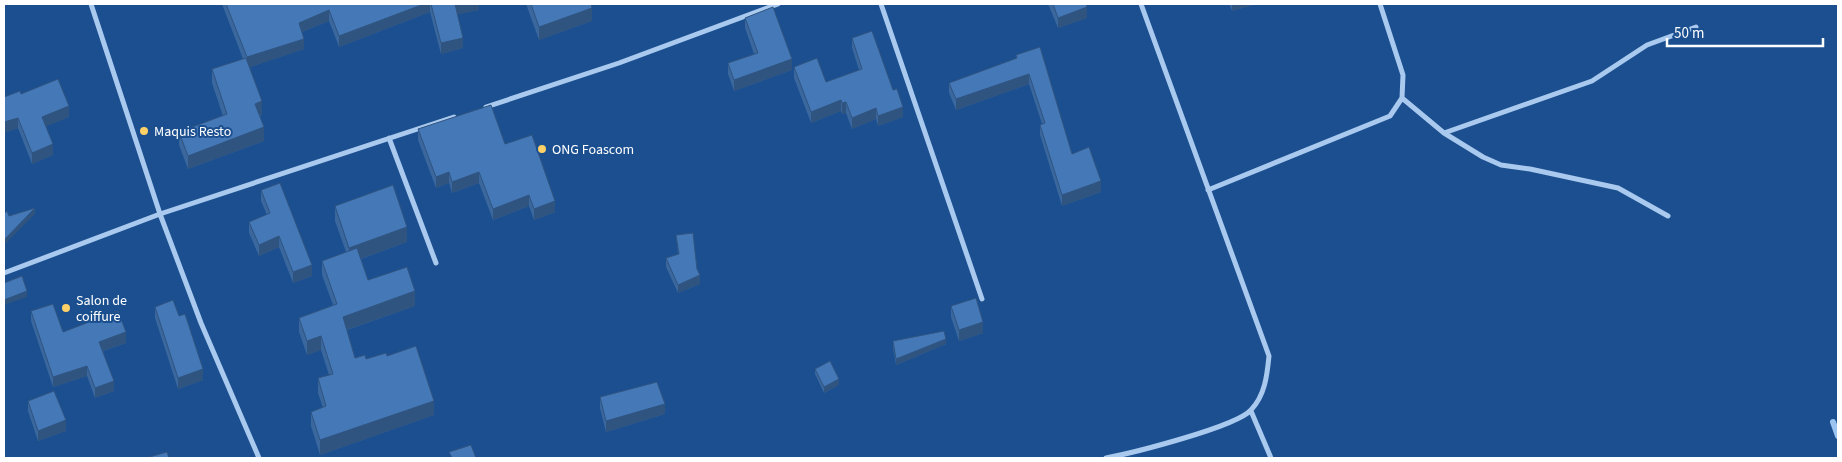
<svg xmlns="http://www.w3.org/2000/svg" width="1842" height="462" font-family="'Source Sans 3',sans-serif">
	<style>
		.lines { fill: none; stroke-linecap: round; stroke-linejoin: round }
		.stream { stroke: #9cc4f0; stroke-width: 6 }
		.street { stroke: #a9c9ee; stroke-width: 5 }
		.wall { fill: #3a679d }
		.shaded-wall { fill: #305480 }
		.building { fill: #4478b7; stroke: #305480 }
		.poi-dot { fill: #ffd166; stroke: #1b4f8f; stroke-width: 2 }
		.labels { text-anchor: middle; stroke-width: 4; stroke-linejoin: round; paint-order: stroke }
		.poi-label { font-size: 14px; fill: #fff; stroke: #1b4f8f; text-anchor: start }
	</style>
	<rect width="100%" height="100%" fill="#1b4f8f"/>
	<g class="lines">
		<path class="stream" d="M 1833,422 L 1838,436"/>
		<path class="street" d="M 91,4 L 160,214 L 201,323 L 259,458
			M 881,4 L 982,299
			M 1402,98 L 1444,133 L 1483,157 L 1501,165 L 1530,169 L 1618,188 L 1668,216
			M 486,107 L 619,63 L 778,4
			M 1444,133 L 1592,81 L 1647,45 L 1696,27
			M 389,138 L 436,263
			M 1208,190 L 1390,116 L 1402,98 L 1403,75 L 1380,4
			M 4,273 L 160,214 L 454,117
			M 1251,411 L 1271,458
			M 1106,458 C 1132,453 1236,427 1251,410 C 1265,395 1267,376 1269,356 L 1141,4"/>
	</g>
	<path class="wall" d="M 222,4 L 479,4 L 479,10 L 457,14 L 463,48 L 441,54 L 430,12 L 339,47 L 329,21 L 302,32 L 304,49 L 250,67 L 262,114 L 260,116 L 264,141 L 188,169 L 179,145 L 179,132 L 223,116 L 212,83 L 212,69 L 243,59 Z
		M 526,4 L 591,4 L 592,21 L 539,40 Z
		M 1048,4 L 1086,4 L 1087,18 L 1058,28 Z
		M 1229,4 L 1256,4 L 1232,11 Z
		M 745,18 L 792,70 L 734,91 L 728,74 L 728,63 L 754,54 L 745,28 Z
		M 852,38 L 893,90 L 903,117 L 878,126 L 876,119 L 852,129 L 846,113 L 842,114 L 841,111 L 811,123 L 794,78 L 794,67 L 826,82 L 859,70 L 852,48 Z
		M 1040,47 L 1072,154 L 1101,192 L 1062,206 L 1040,135 L 1040,125 L 1042,124 L 1029,84 L 956,110 L 949,93 L 949,83 L 1016,59 L 1016,55 Z
		M 21,94 L 69,117 L 46,126 L 53,155 L 32,164 L 18,128 L 4,133 L 4,97 Z
		M 418,129 L 505,144 L 555,212 L 534,220 L 529,206 L 493,220 L 479,183 L 452,193 L 449,183 L 436,188 L 418,140 Z
		M 261,190 L 312,276 L 293,283 L 279,247 L 259,256 L 249,233 L 249,222 L 267,215 L 261,201 Z
		M 335,206 L 407,242 L 361,259 L 368,280 L 415,306 L 347,330 L 355,358 L 366,359 L 387,356 L 434,415 L 320,455 L 311,426 L 311,412 L 323,408 L 318,393 L 318,378 L 329,375 L 321,350 L 307,355 L 299,332 L 299,318 L 333,305 L 322,275 L 322,261 L 346,252 L 335,221 Z
		M 676,235 L 697,269 L 700,284 L 678,293 L 666,267 L 666,258 L 678,254 Z
		M 951,306 L 983,333 L 959,341 L 951,317 Z
		M 155,307 L 203,380 L 178,389 L 155,318 Z
		M 31,311 L 63,332 L 126,343 L 103,351 L 114,391 L 95,398 L 87,376 L 53,387 L 31,321 Z
		M 893,341 L 946,344 L 896,365 L 893,347 Z
		M 815,369 L 839,385 L 824,393 L 815,374 Z
		M 600,397 L 665,414 L 606,432 L 600,408 Z
		M 28,401 L 66,431 L 38,441 L 28,411 Z"/>
	<path class="shaded-wall" d="M 424,4 L 430,4 L 430,12 L 339,47 L 339,36 Z
		M 455,4 L 479,4 L 479,10 L 455,15 Z
		M 1232,4 L 1256,4 L 1232,11 Z
		M 1087,7 L 1087,18 L 1058,28 L 1058,18 Z
		M 592,8 L 592,21 L 539,40 L 539,27 Z
		M 329,10 L 329,21 L 299,33 L 299,23 Z
		M 463,38 L 463,48 L 441,54 L 441,43 Z
		M 304,39 L 304,49 L 247,68 L 247,57 Z
		M 792,59 L 792,70 L 734,91 L 734,80 Z
		M 1029,74 L 1029,84 L 956,110 L 956,99 Z
		M 841,100 L 841,111 L 811,123 L 811,112 Z
		M 262,101 L 262,114 L 255,117 L 255,104 Z
		M 846,102 L 846,113 L 842,114 L 842,103 Z
		M 69,106 L 69,117 L 42,128 L 42,117 Z
		M 903,107 L 903,117 L 878,126 L 878,116 Z
		M 876,108 L 876,119 L 852,129 L 852,118 Z
		M 18,118 L 18,128 L 4,133 L 4,122 Z
		M 264,127 L 264,141 L 188,169 L 188,156 Z
		M 53,144 L 53,155 L 32,164 L 32,153 Z
		M 449,172 L 449,183 L 436,188 L 436,177 Z
		M 479,172 L 479,183 L 452,193 L 452,182 Z
		M 1101,181 L 1101,192 L 1062,206 L 1062,195 Z
		M 529,195 L 529,206 L 493,220 L 493,209 Z
		M 555,201 L 555,212 L 534,220 L 534,209 Z
		M 35,208 L 35,214 L 4,245 L 4,240 Z
		M 407,227 L 407,242 L 349,263 L 349,248 Z
		M 279,236 L 279,247 L 259,256 L 259,245 Z
		M 312,265 L 312,276 L 293,283 L 293,272 Z
		M 700,275 L 700,284 L 678,293 L 678,285 Z
		M 27,291 L 27,297 L 4,305 L 4,300 Z
		M 415,291 L 415,306 L 343,331 L 343,317 Z
		M 983,322 L 983,333 L 959,341 L 959,330 Z
		M 126,332 L 126,343 L 99,352 L 99,342 Z
		M 321,336 L 321,350 L 307,355 L 307,341 Z
		M 946,339 L 946,344 L 896,365 L 896,359 Z
		M 87,366 L 87,376 L 53,387 L 53,377 Z
		M 203,369 L 203,380 L 178,389 L 178,378 Z
		M 839,379 L 839,385 L 824,393 L 824,387 Z
		M 114,381 L 114,391 L 95,398 L 95,388 Z
		M 434,401 L 434,415 L 320,455 L 320,440 Z
		M 665,404 L 665,414 L 606,432 L 606,421 Z
		M 66,420 L 66,431 L 38,441 L 38,431 Z"/>
	<path class="building" d="M 226,4 L 424,4 L 339,36 L 329,10 L 299,23 L 304,39 L 247,57 Z
		M 431,4 L 457,4 L 455,4 L 463,38 L 441,43 Z
		M 531,4 L 591,4 L 592,8 L 539,27 Z
		M 1053,4 L 1086,4 L 1087,7 L 1058,18 Z
		M 773,7 L 792,59 L 734,80 L 728,63 L 758,53 L 745,18 Z
		M 872,31 L 893,90 L 897,89 L 903,107 L 878,116 L 876,108 L 852,118 L 846,102 L 842,103 L 841,100 L 811,112 L 794,67 L 817,58 L 826,82 L 862,69 L 852,38 Z
		M 1040,47 L 1072,154 L 1089,147 L 1101,181 L 1062,195 L 1040,125 L 1045,123 L 1029,74 L 956,99 L 949,83 L 1017,58 L 1016,55 Z
		M 246,58 L 262,101 L 255,104 L 264,127 L 188,156 L 179,132 L 227,114 L 212,69 Z
		M 58,79 L 69,106 L 42,117 L 53,144 L 32,153 L 18,118 L 4,122 L 4,97 L 20,91 L 21,94 Z
		M 491,105 L 505,144 L 532,135 L 555,201 L 534,209 L 529,195 L 493,209 L 479,172 L 452,182 L 449,172 L 436,177 L 418,129 Z
		M 280,183 L 312,265 L 293,272 L 279,236 L 259,245 L 249,222 L 270,213 L 261,190 Z
		M 393,185 L 407,227 L 349,248 L 335,206 Z
		M 35,208 L 4,240 L 4,214 L 7,211 L 9,216 Z
		M 693,233 L 697,269 L 700,275 L 678,285 L 666,258 L 679,254 L 676,235 Z
		M 357,248 L 368,280 L 407,267 L 415,291 L 343,317 L 355,358 L 365,355 L 366,359 L 386,353 L 387,356 L 416,346 L 434,401 L 320,440 L 311,412 L 326,406 L 318,378 L 333,374 L 321,336 L 307,341 L 299,318 L 337,304 L 322,261 Z
		M 22,276 L 27,291 L 4,300 L 4,283 Z
		M 976,298 L 983,322 L 959,330 L 951,306 Z
		M 173,300 L 179,316 L 185,314 L 203,369 L 178,378 L 155,307 Z
		M 53,304 L 63,332 L 118,311 L 126,332 L 99,342 L 114,381 L 95,388 L 87,366 L 53,377 L 31,311 Z
		M 944,331 L 946,339 L 896,359 L 893,341 Z
		M 830,361 L 839,379 L 824,387 L 815,369 Z
		M 657,382 L 665,404 L 606,421 L 600,397 Z
		M 54,391 L 66,420 L 38,431 L 28,401 Z
		M 471,445 L 476,458 L 452,458 L 449,452 Z
		M 167,452 L 169,458 L 146,458 Z"/>
	<g class="poi-dot">
		<circle cx="144" cy="131" r="5"/>
		<circle cx="542" cy="149" r="5"/>
		<circle cx="66" cy="308" r="5"/>
	</g>
	<g class="labels">
		<g class="poi-label">
			<text x="154" y="136">Maquis Resto</text>
			<text x="552" y="154">ONG Foascom</text>
			<text x="76" y="305">Salon de<tspan x="76" dy="16">coiffure</tspan></text>
		</g>
	</g>
	<rect width="1842" height="462" fill="none" stroke="#ffffff" stroke-width="10"/>
	<path d="M1667 38v8h156v-8" fill="none" stroke="#ffffff" stroke-width="2.5"/>
	<text x="1674" y="38" font-size="15" fill="#ffffff" stroke="#1b4f8f" stroke-width="4" paint-order="stroke">50 m</text>
</svg>
